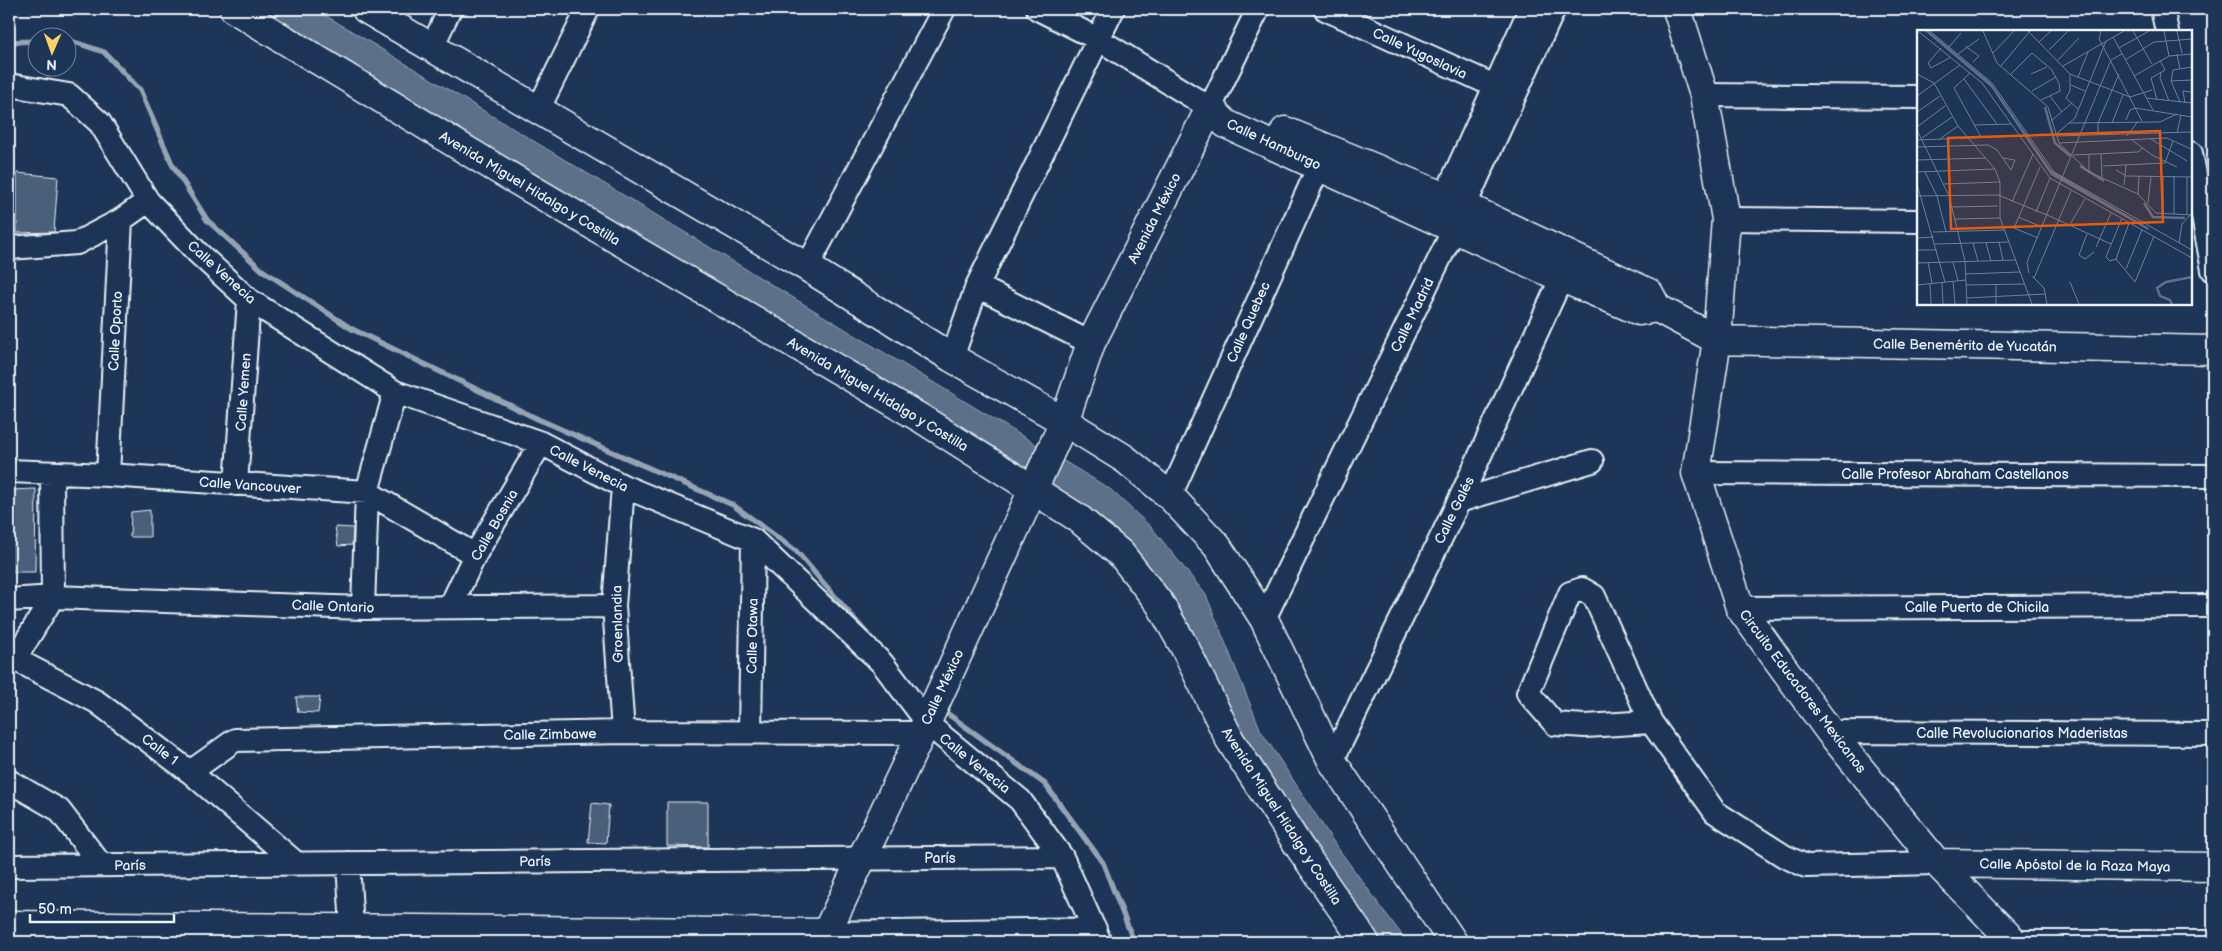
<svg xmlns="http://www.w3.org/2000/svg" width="2222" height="951" font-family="'Balsamiq Sans',sans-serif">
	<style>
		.water { fill: #5d7089; stroke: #95a4b5 }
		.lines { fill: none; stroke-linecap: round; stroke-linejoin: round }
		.stream { stroke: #95a4b5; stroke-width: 5.5 }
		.building { fill: #495e7a; stroke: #e8f1f8 }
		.street-casing { stroke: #e8f1f8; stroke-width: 26 }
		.secondary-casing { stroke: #e8f1f8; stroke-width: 31 }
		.street { stroke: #1d3557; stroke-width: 22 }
		.secondary { stroke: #1d3557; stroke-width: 28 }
		.labels { text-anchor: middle; stroke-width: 4; stroke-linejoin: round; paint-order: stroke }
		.street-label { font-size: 14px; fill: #e8f1f8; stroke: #1d3557 }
		.inset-river { fill: none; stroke: #5d7089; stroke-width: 2.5 }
		.inset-road { fill: none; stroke: #6e8097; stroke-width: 1 }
		.view { fill: #e8590c; fill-opacity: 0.15; stroke: #e8590c; stroke-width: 2.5 }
		.inset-edge { fill: none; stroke: #e8f1f8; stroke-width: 2.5 }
	</style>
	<rect width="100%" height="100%" fill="#1d3557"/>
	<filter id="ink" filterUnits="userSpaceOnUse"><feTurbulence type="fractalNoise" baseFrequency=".02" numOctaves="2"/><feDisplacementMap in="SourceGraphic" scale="10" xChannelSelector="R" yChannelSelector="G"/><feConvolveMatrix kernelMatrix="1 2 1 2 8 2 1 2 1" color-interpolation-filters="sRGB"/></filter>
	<g filter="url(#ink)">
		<path class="water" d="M 260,9 L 315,9 L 1110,489 L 1152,528 L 1206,595 L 1261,731 L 1337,847 L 1407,942 L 1373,942 L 1104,526 Z"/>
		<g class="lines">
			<path class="stream" d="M 68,40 L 104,52 L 140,90 L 172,164 L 207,220 L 262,270 L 352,329 L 540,420 L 733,505 L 796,551 L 869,636
				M 9,42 L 38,41
				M 941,709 L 1045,784 L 1103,863 L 1134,942"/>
		</g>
		<path class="building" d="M 17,173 L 58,177 L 54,232 L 17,233 Z
			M 36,489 L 35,572 L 9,572 L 9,490 Z
			M 150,510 L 150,537 L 130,537 L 131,512 Z
			M 335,527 L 353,528 L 352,545 L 338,546 Z
			M 296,697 L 320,697 L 318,713 L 298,712 Z
			M 667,802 L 708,802 L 708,847 L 667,846 Z
			M 592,803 L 609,805 L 606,843 L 588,842 Z"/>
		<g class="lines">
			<defs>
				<path id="street" d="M 1038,9 L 1098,39 L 1210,108 L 1258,9
					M 1325,9 L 1510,93
					M 2162,9 L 2167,31
					M 431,49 L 450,9
					M 9,85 L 69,95 L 100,123 L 148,201 L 198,253 L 249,300 L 395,392 L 541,443 L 623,486 L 753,540 L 882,663 L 930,726 L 1020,800 L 1062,857 L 1100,942
					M 1704,95 L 1918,97
					M 538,110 L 588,9
					M 2191,153 L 2213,270
					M 1442,214 L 1444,199 L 1530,9
					M 1726,219 L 1918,221
					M 9,248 L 77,243 L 121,220
					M 807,267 L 944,9
					M 977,286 L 1091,343
					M 952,358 L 977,286 L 1113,9
					M 9,471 L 108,475 L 367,492 L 475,555
					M 52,473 L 53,597
					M 1696,473 L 2213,476
					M 108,475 L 121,220 L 148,201
					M 236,484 L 249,300
					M 1170,496 L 1326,151
					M 1459,501 L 1592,461
					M 9,600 L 53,597 L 363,608 L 614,606
					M 450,607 L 475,555 L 541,443
					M 363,608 L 367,492 L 395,392
					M 1740,608 L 2213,606
					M 1264,619 L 1455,227 L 1554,9
					M 9,656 L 97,702 L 190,772 L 296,863
					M 15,659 L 53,597
					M 1651,722 L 1585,726 L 1555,724 L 1528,693 L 1570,593 L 1582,589 L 1594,596 L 1651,722 L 1715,812 L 1784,856 L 1806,866 L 1937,863
					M 623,732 L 614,606 L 623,486
					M 750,732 L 753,540
					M 1830,732 L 2213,734
					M 1332,761 L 1459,501 L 1569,262
					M 190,772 L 235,740 L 623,732 L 921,733
					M 9,781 L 59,810 L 101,865
					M 9,866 L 1062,857
					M 825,933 L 1095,929
					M 345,942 L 352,928 L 348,863
					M 2017,942 L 2213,942"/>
				<path id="secondary" d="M 234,9 L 494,167 L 922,419 L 1078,518 L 1121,554 L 1160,604 L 1185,648 L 1230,740 L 1300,848 L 1365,942
					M 366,9 L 807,267 L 952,358 L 1067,423 L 1125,459 L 1170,496 L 1217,546 L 1264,619 L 1332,761 L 1453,942
					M 1677,9 L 1704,95 L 1726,219 L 1717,340 L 1696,473 L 1740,608 L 1830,732 L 1937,863 L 2014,942
					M 1210,108 L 1226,124 L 1562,278 L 1639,311 L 1657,308 L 1717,340 L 2213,350
					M 1285,131 L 1445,197 L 1649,293 L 1657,308
					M 1937,863 L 2213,867
					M 9,925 L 825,933
					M 822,942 L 930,715 L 1064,422 L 1091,343 L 1210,108"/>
			</defs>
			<use href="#street" class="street-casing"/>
			<use href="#secondary" class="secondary-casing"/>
			<use href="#street" class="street"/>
			<use href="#secondary" class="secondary"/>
		</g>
	</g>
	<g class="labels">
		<g class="street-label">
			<text transform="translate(1420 53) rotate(25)" y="5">Calle Yugoslavia</text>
			<text transform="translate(1274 144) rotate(25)" y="5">Calle Hamburgo</text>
			<text transform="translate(530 188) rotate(31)" y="5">Avenida Miguel Hidalgo y Costilla</text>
			<text transform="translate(1154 218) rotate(-63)" y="5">Avenida México</text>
			<text transform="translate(222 272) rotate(42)" y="5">Calle Venecia</text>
			<text transform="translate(1412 315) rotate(-64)" y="5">Calle Madrid</text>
			<text transform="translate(1248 322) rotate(-66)" y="5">Calle Quebec</text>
			<text transform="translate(115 331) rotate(-87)" y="5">Calle Oporto</text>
			<text transform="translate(1965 345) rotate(1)" y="5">Calle Benemérito de Yucatán</text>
			<text transform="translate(243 392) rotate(-86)" y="5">Calle Yemen</text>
			<text transform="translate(878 394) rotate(31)" y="5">Avenida Miguel Hidalgo y Costilla</text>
			<text transform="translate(589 468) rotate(27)" y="5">Calle Venecia</text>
			<text x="1955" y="479">Calle Profesor Abraham Castellanos</text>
			<text transform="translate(250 485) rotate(4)" y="5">Calle Vancouver</text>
			<text transform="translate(1454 510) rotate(-64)" y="5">Calle Galés</text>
			<text transform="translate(494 525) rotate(-60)" y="5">Calle Bosnia</text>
			<text transform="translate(333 606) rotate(2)" y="5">Calle Ontario</text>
			<text x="1977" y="612">Calle Puerto de Chicila</text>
			<text transform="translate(617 624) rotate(-91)" y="5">Groenlandia</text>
			<text transform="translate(752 636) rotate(-89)" y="5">Calle Otawa</text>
			<text transform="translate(942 687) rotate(-65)" y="5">Calle México</text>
			<text transform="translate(1803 691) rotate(53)" y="5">Circuito Educadores Mexicanos</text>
			<text x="2022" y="738">Calle Revolucionarios Maderistas</text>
			<text transform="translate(550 734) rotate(-1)" y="5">Calle Zimbawe</text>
			<text transform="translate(160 749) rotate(37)" y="5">Calle 1</text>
			<text transform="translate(975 763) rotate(39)" y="5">Calle Venecia</text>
			<text transform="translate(1282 816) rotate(57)" y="5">Avenida Miguel Hidalgo y Costilla</text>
			<text x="940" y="863">París</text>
			<text transform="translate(535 861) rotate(-1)" y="5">París</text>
			<text transform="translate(130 865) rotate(-1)" y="5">París</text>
			<text transform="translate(2075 865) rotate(1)" y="5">Calle Apóstol de la Raza Maya</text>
		</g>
	</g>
	<g transform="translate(1917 30)">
		<rect width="275" height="275" fill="#1d3557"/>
		<path d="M 8,1 L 12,1 L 74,53 L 134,140 L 232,198 L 231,200 L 134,145 L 74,57 Z" fill="#5d7089"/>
		<path class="inset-river" d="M 128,77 L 138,113 L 153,126M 163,136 L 187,151M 227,173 L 236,187 L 268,188M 255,274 L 253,270 L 243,266 L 240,258 L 249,252 L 275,247"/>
		<path class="inset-road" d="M 1,1 L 65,53 L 133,148 L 275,228M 13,1 L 75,53 L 137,142 L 275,220M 66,1 L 80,33 L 131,77 L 142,113 L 172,142 L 221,164 L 239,183 L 275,185M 111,1 L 153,44 L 153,61 L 149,68 L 161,79M 184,1 L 182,9 L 225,91M 216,1 L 235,34M 247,1 L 252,26M 260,1 L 265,23M 196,7 L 236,80M 122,12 L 134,1M 48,16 L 62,26 L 56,32M 32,17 L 44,3M 24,18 L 11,33 L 14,38 L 34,27M 202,18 L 232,1M 132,20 L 151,1M 76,23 L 97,1M 41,24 L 62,9M 260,24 L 263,39M 141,30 L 162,8M 208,30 L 237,12 L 275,9M 84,36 L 113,1M 146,36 L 207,1M 244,42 L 243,48 L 252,71M 53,43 L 37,58 L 64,107M 0,44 L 17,53 L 41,96 L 78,139 L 83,152 L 83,188 L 115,274M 114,44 L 130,37M 153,44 L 213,67M 93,45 L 115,23 L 134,39 L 142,53 L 143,61M 217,46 L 252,26 L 275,24M 161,47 L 171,22M 234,48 L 248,40 L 243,30M 234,48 L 240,70M 47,49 L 80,94M 254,51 L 275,50M 154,55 L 168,61M 115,61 L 139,47M 0,66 L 43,35M 133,66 L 145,82M 213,67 L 235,60M 229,68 L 275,73M 124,70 L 143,61M 263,72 L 254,51 L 256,40 L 275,37M 268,73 L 266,61 L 275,62M 218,78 L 275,87M 0,82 L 23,66M 209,90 L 213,80 L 218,78M 134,91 L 155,73M 152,93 L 243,92 L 260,84M 195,93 L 206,65M 57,95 L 94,94M 0,97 L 28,76M 0,100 L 32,166 L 48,231 L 50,274M 260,103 L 264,85M 138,105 L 158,88 L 189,11M 181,105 L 181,93 L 202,44M 139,106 L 275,102M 210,106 L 221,91M 5,108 L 35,87M 23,109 L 41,96M 234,109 L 270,131M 0,110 L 103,106M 215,110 L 235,125 L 260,137M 142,113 L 250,108 L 274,119M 0,117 L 71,115 L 80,120 L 94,140 L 98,130 L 86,128M 172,124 L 172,142M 184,124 L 185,147M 156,125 L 221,122 L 226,118M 0,130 L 69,128M 186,136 L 248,133 L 256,111M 199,140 L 209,146 L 275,147M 0,142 L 78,139M 8,142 L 20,166 L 29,202M 270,147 L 270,185M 0,154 L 28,252M 27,154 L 83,152M 207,155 L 209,135M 221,164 L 222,146M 0,166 L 81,165 L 130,185M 95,172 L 116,124M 231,173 L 234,147M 35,177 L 81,176M 119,182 L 133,148M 246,183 L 246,147M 128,184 L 194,214M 257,184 L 257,146M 101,187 L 125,197M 38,189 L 83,188M 152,196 L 168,169M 16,202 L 88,200M 170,204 L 162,225 L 168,229 L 177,222M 0,208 L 17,207M 121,208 L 97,198 L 123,137M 82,212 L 86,230M 56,213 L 61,231M 69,213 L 74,231M 262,213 L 265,194 L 273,185M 18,214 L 92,212M 179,217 L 194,183M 0,220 L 20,220M 199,229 L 218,252 L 237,206M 199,229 L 193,231 L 189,227 L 205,188M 199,229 L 212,193M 11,232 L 15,253M 36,232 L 41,251M 0,233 L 99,230M 209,239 L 225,200M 112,243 L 110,232 L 194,30 L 205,24M 49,244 L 103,242M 115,246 L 127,258 L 130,274M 117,248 L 154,161M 36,251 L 38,274M 153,252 L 162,274M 25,253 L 26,274M 13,254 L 14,274M 0,255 L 49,250M 49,255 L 108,254M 79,255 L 79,274M 50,268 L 129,264"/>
		<path class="view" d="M 243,101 L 246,192 L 34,199 L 31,108 Z"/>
		<rect width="275" height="275" class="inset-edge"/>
	</g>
	<rect width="2222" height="951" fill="none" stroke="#1d3557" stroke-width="30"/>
	<rect x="15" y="15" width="2192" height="921" fill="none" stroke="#e8f1f8" stroke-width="2" filter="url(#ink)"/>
	<g transform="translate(52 52) rotate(182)"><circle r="24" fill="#1d3557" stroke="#6e8097"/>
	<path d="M0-4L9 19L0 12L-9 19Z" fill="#ffd166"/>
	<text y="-8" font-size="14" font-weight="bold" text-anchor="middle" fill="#e8f1f8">N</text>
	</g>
	<path d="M30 914v8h144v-8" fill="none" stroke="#e8f1f8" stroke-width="2.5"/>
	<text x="38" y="914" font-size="15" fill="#e8f1f8" stroke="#1d3557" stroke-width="4" paint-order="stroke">50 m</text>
</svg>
